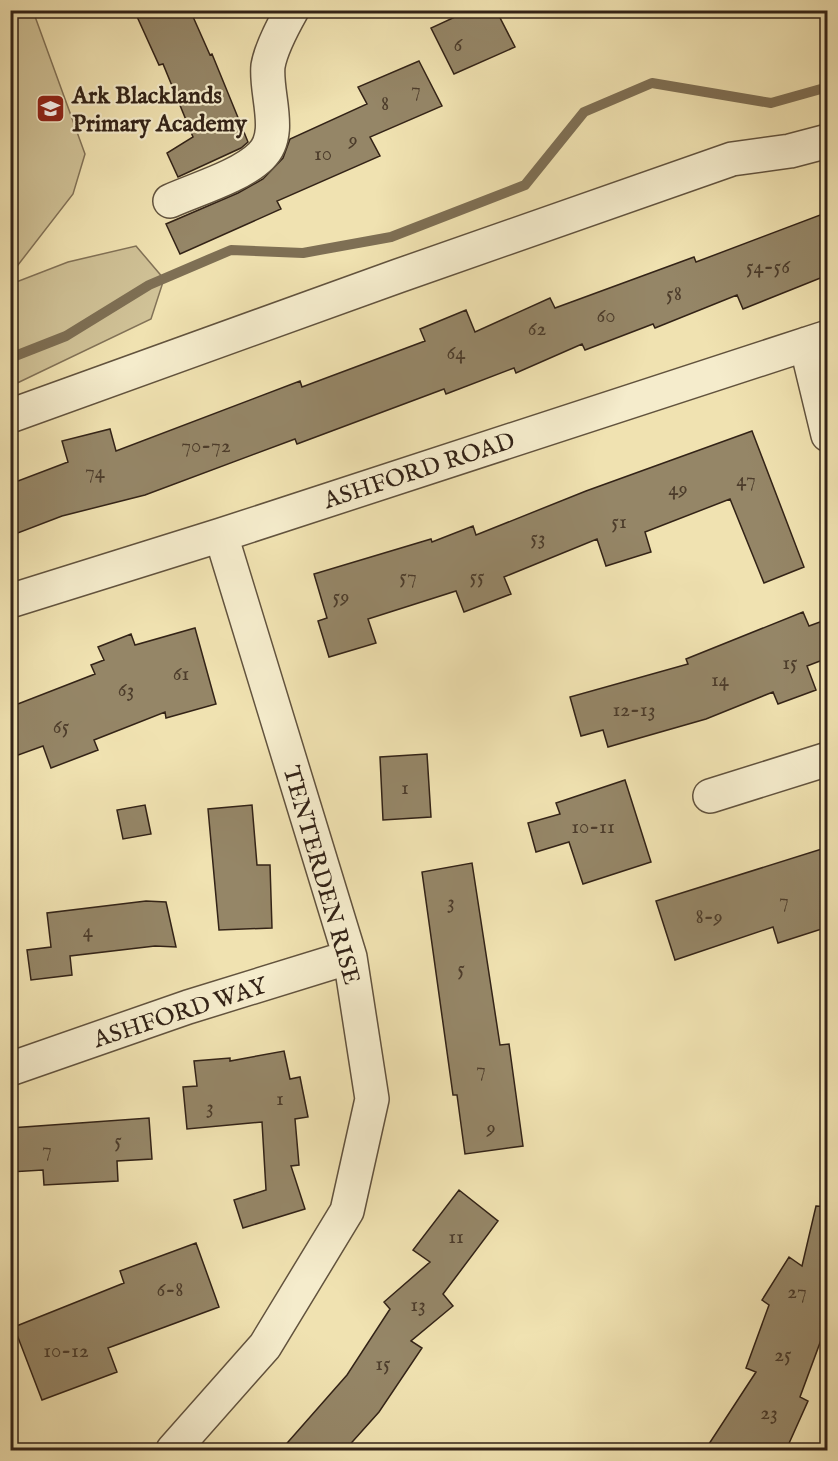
<svg xmlns="http://www.w3.org/2000/svg" width="838" height="1461" font-family="'IM FELL English',serif">
	<style>
		.green { fill: #d0c297; stroke: #827257; stroke-width: 1.5 }
		.lines { fill: none; stroke-linecap: round; stroke-linejoin: round }
		.stream { stroke: #7e6f54; stroke-width: 10 }
		.building { fill: #958667; stroke: #332317; stroke-width: 1.5 }
		.minor-casing { stroke: #62533e; stroke-width: 36 }
		.minor { stroke: #f5eccc; stroke-width: 33 }
		.labels { text-anchor: middle; stroke-width: 4.5; stroke-linejoin: round; paint-order: stroke }
		.number-label { font-size: 21px; fill: #4c3c2b }
		.poi-label { font-size: 24px; font-weight: bold; fill: #332317; stroke: #f5eccc; text-anchor: start }
		.street-label { font-size: 24px; fill: #332317; stroke: #f5eccc }
	</style>
	<rect width="100%" height="100%" fill="#f0e2b1"/>
	<filter id="stains"><feTurbulence type="fractalNoise" baseFrequency=".00333" numOctaves="4"/><feColorMatrix values="0 0 0 0 .2 0 0 0 0 .09 0 0 0 0 .02 0 0 0 .5 -.17"/></filter>
	<radialGradient id="worn" r=".72"><stop offset=".6" stop-color="#630" stop-opacity="0"/><stop offset="1" stop-color="#630" stop-opacity=".3"/></radialGradient>
	<path class="green" d="M 11,10 L 33,11 L 85,154 L 73,194 L 11,274 Z
		M 136,246 L 164,279 L 151,319 L 11,386 L 11,284 L 68,262 Z"/>
	<g class="lines">
		<path class="stream" d="M 10,358 L 66,336 L 149,285 L 231,250 L 303,253 L 391,237 L 525,185 L 584,112 L 652,83 L 771,103 L 828,87"/>
	</g>
	<path class="building" d="M 134,10 L 190,10 L 210,55 L 212,54 L 248,142 L 241,148 L 178,177 L 167,153 L 193,137 L 163,64 L 159,65 Z
		M 470,10 L 496,10 L 515,47 L 454,74 L 431,28 Z
		M 419,61 L 442,106 L 370,137 L 380,156 L 277,201 L 281,209 L 180,254 L 166,224 L 238,193 L 263,179 L 283,158 L 290,139 L 367,104 L 358,87 Z
		M 828,212 L 828,275 L 743,309 L 737,295 L 655,328 L 653,324 L 585,350 L 582,344 L 516,373 L 514,368 L 446,394 L 444,389 L 297,444 L 295,439 L 145,495 L 62,516 L 10,536 L 10,484 L 68,462 L 62,441 L 110,429 L 116,451 L 300,381 L 302,387 L 425,341 L 420,329 L 466,310 L 475,332 L 550,298 L 555,308 L 694,257 L 696,262 Z
		M 752,431 L 804,567 L 764,583 L 730,499 L 645,532 L 651,552 L 606,566 L 597,539 L 504,577 L 511,594 L 464,612 L 456,591 L 368,619 L 376,643 L 329,657 L 318,621 L 327,618 L 314,574 L 431,539 L 432,542 L 473,526 L 476,535 L 586,491 Z
		M 803,612 L 809,626 L 828,619 L 828,658 L 807,666 L 816,690 L 778,704 L 773,692 L 706,719 L 608,747 L 603,730 L 581,736 L 570,697 L 688,664 L 686,659 Z
		M 195,628 L 216,704 L 166,718 L 165,712 L 94,740 L 98,750 L 51,768 L 43,746 L 10,758 L 10,707 L 95,674 L 91,665 L 104,660 L 98,647 L 131,634 L 135,645 Z
		M 427,754 L 431,817 L 383,820 L 380,757 Z
		M 625,780 L 651,862 L 583,884 L 569,842 L 536,852 L 528,823 L 560,814 L 556,803 Z
		M 145,805 L 151,834 L 123,839 L 117,810 Z
		M 252,805 L 257,865 L 270,865 L 272,928 L 219,930 L 208,809 Z
		M 828,847 L 828,927 L 778,943 L 773,927 L 675,960 L 656,901 Z
		M 472,863 L 500,1045 L 509,1044 L 523,1146 L 465,1154 L 457,1095 L 453,1095 L 422,872 Z
		M 146,901 L 166,902 L 176,947 L 155,946 L 70,956 L 72,975 L 31,980 L 27,950 L 51,947 L 47,913 Z
		M 284,1051 L 290,1079 L 300,1077 L 308,1117 L 295,1119 L 299,1165 L 291,1166 L 305,1209 L 243,1228 L 234,1200 L 266,1190 L 262,1122 L 187,1129 L 183,1087 L 197,1086 L 194,1061 L 230,1058 L 230,1061 Z
		M 149,1118 L 152,1159 L 117,1161 L 118,1181 L 44,1185 L 43,1170 L 10,1172 L 10,1128 Z
		M 459,1190 L 498,1221 L 443,1294 L 453,1306 L 411,1341 L 422,1348 L 379,1412 L 345,1450 L 281,1450 L 347,1375 L 390,1309 L 384,1302 L 430,1262 L 413,1250 Z
		M 816,1206 L 828,1207 L 828,1321 L 800,1397 L 808,1401 L 786,1450 L 705,1450 L 756,1372 L 746,1368 L 769,1305 L 762,1300 L 789,1257 L 802,1266 Z
		M 196,1243 L 219,1307 L 108,1348 L 117,1372 L 42,1400 L 14,1327 L 124,1283 L 120,1271 Z"/>
	<g class="lines">
		<defs>
			<path id="minor" d="M 170,201 C 197,189 241,176 261,156 C 284,134 265,94 268,66 C 271,48 283,26 292,10
				M 806,344 L 828,435
				M 10,416 L 398,276 L 732,159 L 790,151 L 828,141
				M 10,601 L 221,535 L 828,337
				M 710,796 L 828,759
				M 10,1069 L 188,1007 L 350,957
				M 173,1450 L 265,1346 L 347,1211 L 372,1099 L 350,957 L 221,535"/>
		</defs>
		<use href="#minor" class="minor-casing"/>
		<use href="#minor" class="minor"/>
	</g>
	<defs>
		<symbol id="school-square" viewBox="-11 -11 22 22"><rect x="-9" y="-9" width="18" height="18" rx="4" fill="#8f2418" stroke="#f5eccc"/><path d="M0-5L7-2L0 1L-7-2ZM-4 1L0 2.5L4 1V4Q0 6-4 4Z" fill="#fff"/></symbol>
	</defs>
	<g fill-rule="evenodd">
		<use href="#school-square" x="34" y="92" width="33" height="33"/>
	</g>
	<g class="labels">
		<g class="number-label">
			<text x="458" y="51">6</text>
			<text x="416" y="96">7</text>
			<text x="385" y="110">8</text>
			<text x="353" y="146">9</text>
			<text x="323" y="160">10</text>
			<text x="768" y="273">54-56</text>
			<text x="674" y="300">58</text>
			<text x="606" y="322">60</text>
			<text x="537" y="335">62</text>
			<text x="456" y="359">64</text>
			<text x="206" y="452">70-72</text>
			<text x="95" y="478">74</text>
			<text x="746" y="486">47</text>
			<text x="678" y="495">49</text>
			<text x="619" y="528">51</text>
			<text x="538" y="544">53</text>
			<text x="408" y="583">57</text>
			<text x="477" y="583">55</text>
			<text x="341" y="603">59</text>
			<text x="790" y="669">15</text>
			<text x="181" y="680">61</text>
			<text x="720" y="686">14</text>
			<text x="126" y="696">63</text>
			<text x="634" y="716">12-13</text>
			<text x="61" y="733">65</text>
			<text x="405" y="794">1</text>
			<text x="593" y="833">10-11</text>
			<text x="784" y="907">7</text>
			<text x="451" y="908">3</text>
			<text x="709" y="923">8-9</text>
			<text x="88" y="937">4</text>
			<text x="461" y="975">5</text>
			<text x="481" y="1076">7</text>
			<text x="280" y="1105">1</text>
			<text x="210" y="1113">3</text>
			<text x="491" y="1134">9</text>
			<text x="118" y="1147">5</text>
			<text x="47" y="1156">7</text>
			<text x="456" y="1243">11</text>
			<text x="170" y="1296">6-8</text>
			<text x="797" y="1298">27</text>
			<text x="418" y="1311">13</text>
			<text x="66" y="1357">10-12</text>
			<text x="783" y="1361">25</text>
			<text x="383" y="1370">15</text>
			<text x="769" y="1419">23</text>
		</g>
		<g class="poi-label">
			<text x="72" y="103">Ark Blacklands<tspan x="72" dy="28">Primary Academy</tspan></text>
		</g>
		<g class="street-label">
			<text transform="translate(419 470) rotate(-18)" y="8">ASHFORD ROAD</text>
			<text transform="translate(322 875) rotate(74)" y="8">TENTERDEN RISE</text>
			<text transform="translate(180 1012) rotate(-18)" y="8">ASHFORD WAY</text>
		</g>
	</g>
	<rect width="838" height="1461" fill="none" stroke="#f0e2b1" stroke-width="36"/>
	<rect x="12" y="12" width="814" height="1437" fill="none" stroke="#332317" stroke-width="3"/>
	<rect x="18" y="18" width="802" height="1425" fill="none" stroke="#332317" stroke-width="1.5"/>
	<rect width="100%" height="100%" filter="url(#stains)"/>
	<rect width="100%" height="100%" fill="url(#worn)"/>
</svg>
